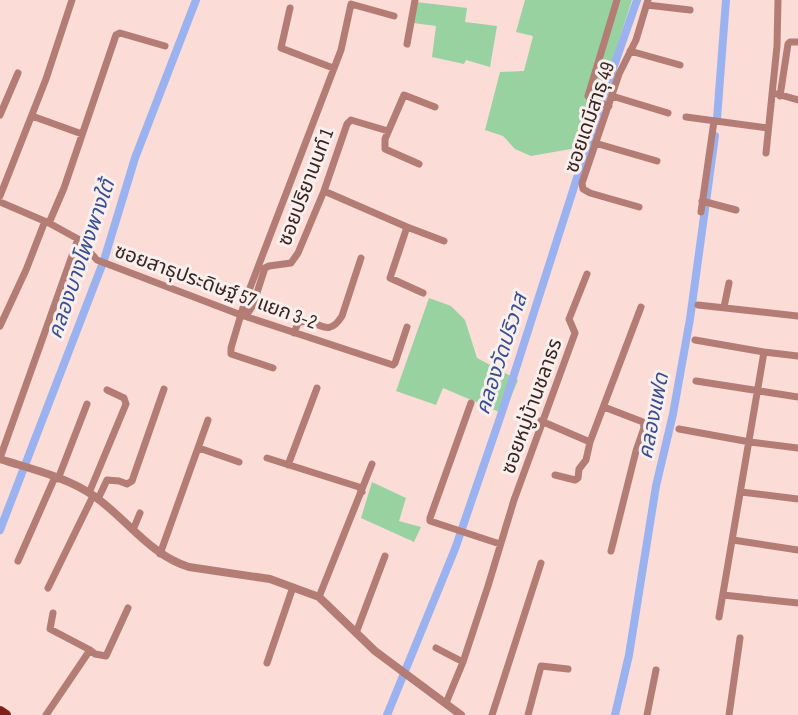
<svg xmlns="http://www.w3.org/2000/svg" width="798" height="715" font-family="'Sofia Sans Condensed','Noto Sans Thai',sans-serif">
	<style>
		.green { fill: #98d2a0 }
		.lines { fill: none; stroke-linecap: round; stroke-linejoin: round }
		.canal { stroke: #9bb2f0; stroke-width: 8 }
		.minor { stroke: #b37d75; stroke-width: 7 }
		.tertiary { stroke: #b37d75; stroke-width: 8 }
		.primary { stroke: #7e2019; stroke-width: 10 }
		.labels { text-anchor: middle; stroke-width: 6; stroke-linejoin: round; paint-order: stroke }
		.street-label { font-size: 20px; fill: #382421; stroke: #f9efed }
		.water-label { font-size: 21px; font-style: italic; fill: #374d96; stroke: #f9efed }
	</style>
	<rect width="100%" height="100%" fill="#fcdcd7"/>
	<path class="green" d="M 525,0 L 632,0 L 587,139 L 571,149 L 531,156 L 515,149 L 503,136 L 485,130 L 500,72 L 524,71 L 533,36 L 516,32 Z
		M 416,2 L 467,8 L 465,22 L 497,26 L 490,67 L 466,60 L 464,64 L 432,57 L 436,26 L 413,23 Z
		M 429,298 L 451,306 L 465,320 L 477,358 L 518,380 L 504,414 L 443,388 L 436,405 L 396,391 Z
		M 372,482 L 406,498 L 399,521 L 421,527 L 414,542 L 361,518 Z"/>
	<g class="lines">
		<path class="canal" d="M 717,119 L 726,0
			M 0,530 L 104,260 L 135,158 L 196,0
			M 387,715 L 455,549 L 502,412 L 600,106 L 637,0
			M 615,715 L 629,655 L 656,486 L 673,414 L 690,319 L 715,136"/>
		<path class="minor" d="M 647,5 L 690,10
			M 290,8 L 281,48 L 333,68
			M 407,44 L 415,0
			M 630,51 L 680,65
			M 777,94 L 798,100
			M 612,96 L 668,113
			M 780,96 L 788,44 L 790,42 L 798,42
			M 609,106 L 592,101 L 588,96 L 617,0
			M 0,115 L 18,73
			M 32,116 L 82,134
			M 686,117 L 768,128
			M 595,143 L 657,161
			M 766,153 L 777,46 L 778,0
			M 419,164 L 385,149 L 385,139 L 404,95 L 435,107
			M 324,191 L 407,227 L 390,278 L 423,293
			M 0,196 L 46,79 L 72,0
			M 702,201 L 736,210
			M 0,202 L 49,223 L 78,239 L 97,260 L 241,315 L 393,365 L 395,363 L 407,327
			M 639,207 L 590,193 L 583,189 L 582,183 L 619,74 L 636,40 L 648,0
			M 701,212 L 714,121
			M 49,223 L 64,188 L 116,35 L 120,33 L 165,46
			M 407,227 L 444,241
			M 698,305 L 798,316
			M 724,307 L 729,283
			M 246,316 L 253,305 L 265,268 L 269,266 L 291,263 L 298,253 L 324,191 L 347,124 L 351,120 L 388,131
			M 0,326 L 26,270 L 45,221
			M 294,333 L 298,323 C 317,315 326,342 342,316 L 361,258
			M 695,340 L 764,352 L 798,356
			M 273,368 L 231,354 L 231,348 L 245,301 L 341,50 L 351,4 L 394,16
			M 696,381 L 798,397
			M 471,403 L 430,518 L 430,521 L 500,544
			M 604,407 L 643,422 L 644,428 L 636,451 L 611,551
			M 541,421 L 590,442
			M 679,429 L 750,442 L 798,448
			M 199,448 L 239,462
			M 0,458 L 78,239
			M 267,458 L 359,487 L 362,492
			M 288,465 L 317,388
			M 555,475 L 575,480 L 578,478 L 579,469 L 586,460 L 590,442 L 641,307
			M 58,479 L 87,404
			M 741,492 L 798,499
			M 89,493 L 126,404 L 124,398 L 107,390
			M 98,499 L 107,480 L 119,481 L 127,484 L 132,481 L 164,389
			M 133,530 L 140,513
			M 733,540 L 798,550
			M 160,554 L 208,420
			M 18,561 L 55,477
			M 48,588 L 93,496
			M 723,595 L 798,603
			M 319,597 L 372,464
			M 53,613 L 50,629 L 90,650
			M 719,617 L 764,352
			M 356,633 L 385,556
			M 436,648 L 463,662
			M 267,663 L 293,587
			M 446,703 L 463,662 L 488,586 L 514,500 L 575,333 L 569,319 L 587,274
			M 46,715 L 90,650 L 95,654 L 106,656 L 128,608
			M 492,715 L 541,563
			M 528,715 L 541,666 L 568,669
			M 647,715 L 656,670
			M 729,715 L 740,638"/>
		<path class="tertiary" d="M 0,459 C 31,469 67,477 94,496 C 127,519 150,555 189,567 L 270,579 L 319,597 L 375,651 L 461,715"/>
		<path class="primary" d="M 0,711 L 6,715"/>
	</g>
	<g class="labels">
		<g class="street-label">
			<text transform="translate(589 117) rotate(-71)" y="7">ซอยเดมีสาธุ 49</text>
			<text transform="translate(305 187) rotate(-69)" y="7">ซอยปริยานนท์ 1</text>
			<text transform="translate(216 286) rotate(20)" y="7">ซอยสาธุประดิษฐ์ 57 แยก 3-2</text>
			<text transform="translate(531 406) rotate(-70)" y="7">ซอยหมู่บ้านชลาธร</text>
		</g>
		<g class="water-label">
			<text transform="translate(81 259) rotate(-71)" y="7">คลองบางโพงพางใต้</text>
			<text transform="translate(501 354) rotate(-72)" y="7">คลองวัดปริวาส</text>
			<text transform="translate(653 416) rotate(-79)" y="7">คลองแฟด</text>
		</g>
	</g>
</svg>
